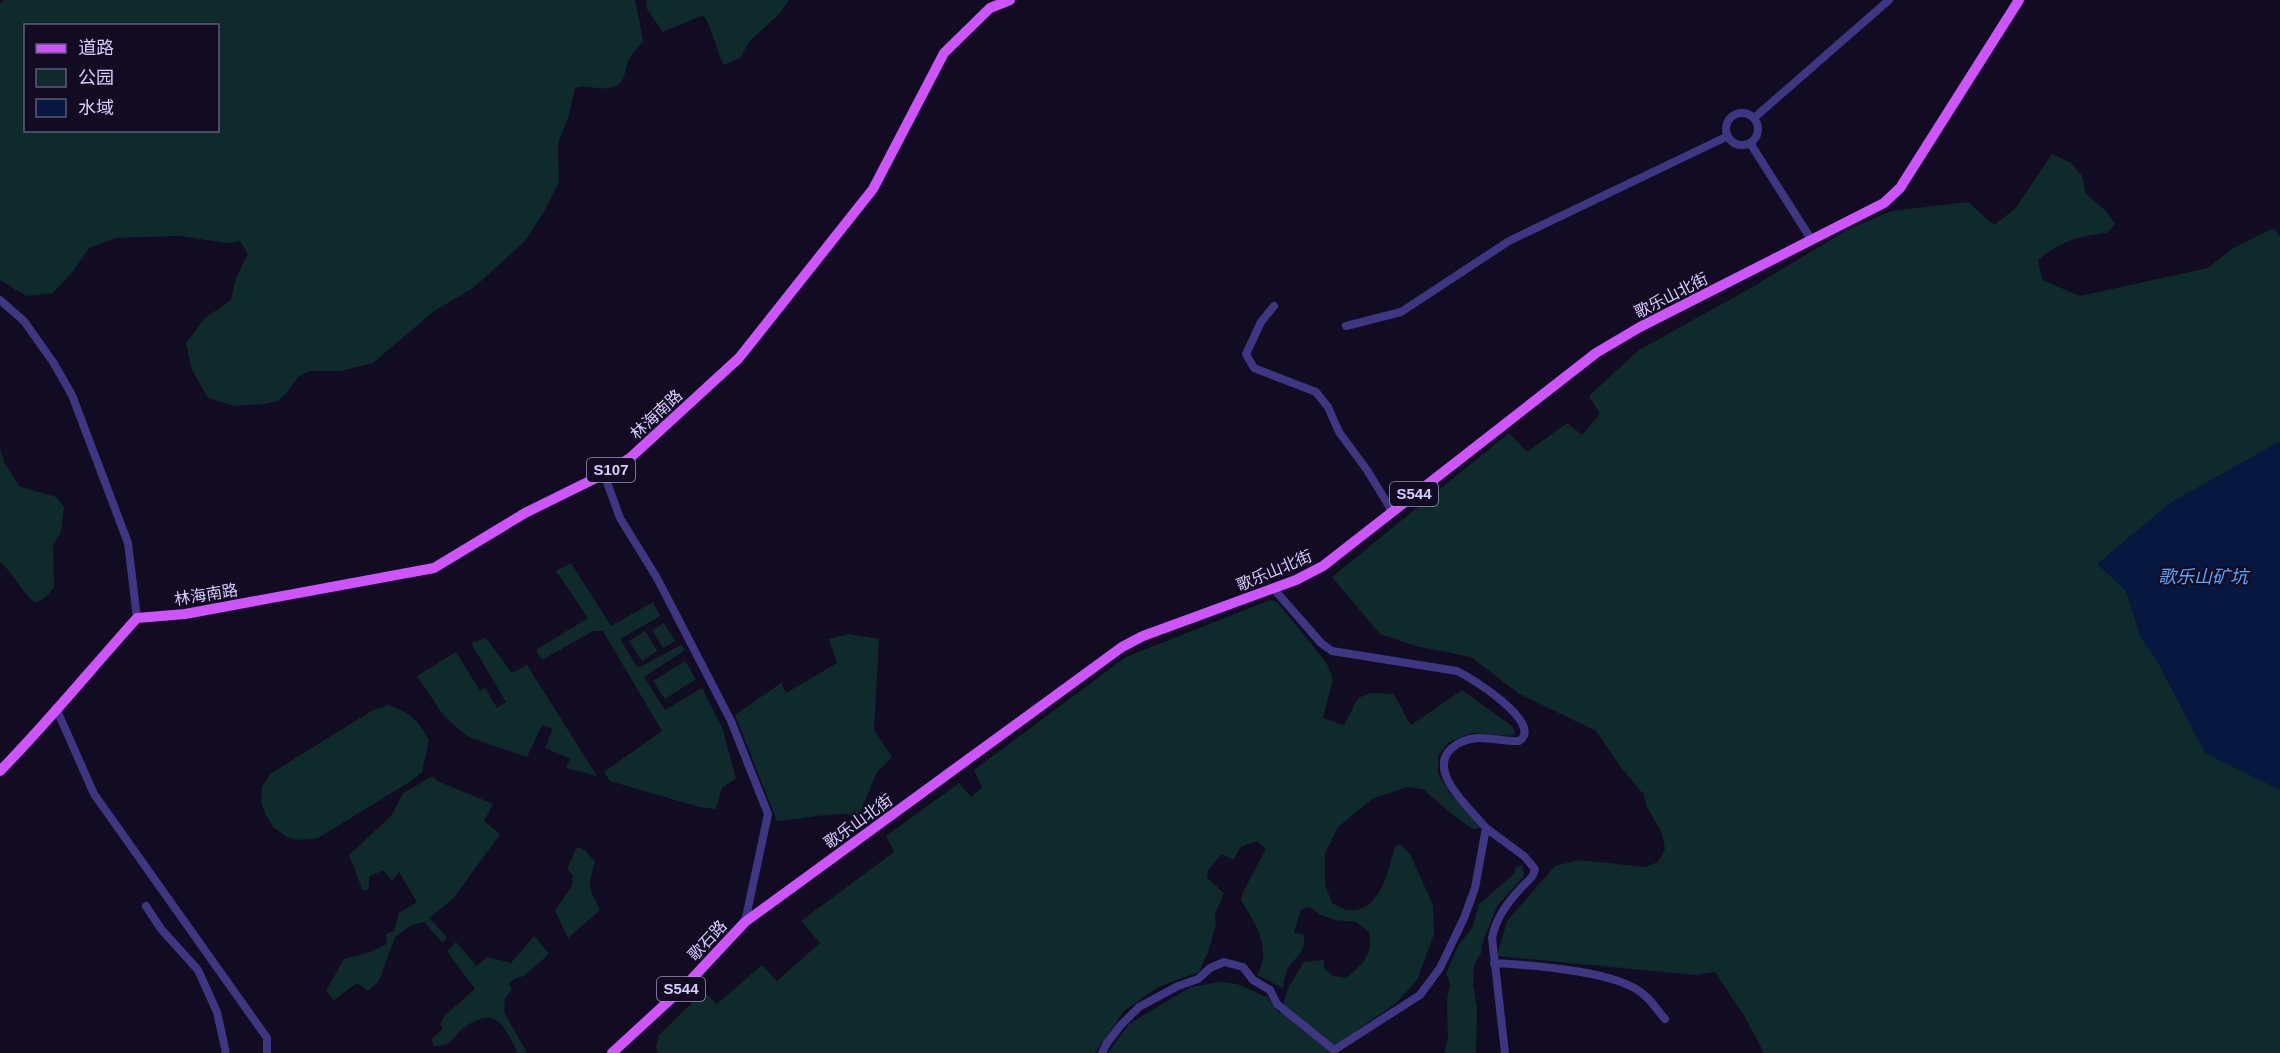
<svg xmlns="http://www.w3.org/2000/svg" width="2280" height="1053" font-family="Helvetica,'Noto Sans SC',sans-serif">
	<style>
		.green { fill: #0f2a2c; fill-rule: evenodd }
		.water { fill: #071740 }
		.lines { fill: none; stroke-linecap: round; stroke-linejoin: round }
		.minor { stroke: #3e3583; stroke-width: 8 }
		.major { stroke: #ce54ff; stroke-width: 10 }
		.labels { text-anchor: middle; stroke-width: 4.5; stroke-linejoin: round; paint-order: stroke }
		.shield { fill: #120c22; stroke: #9c93bd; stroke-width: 1.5 }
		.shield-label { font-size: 15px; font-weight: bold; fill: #d7cdff }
		.street-label { font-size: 16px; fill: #d7cdff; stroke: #120c22 }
		.water-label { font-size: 18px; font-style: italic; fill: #5ba5ff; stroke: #120c22 }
	</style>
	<rect width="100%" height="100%" fill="#120c22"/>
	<path class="green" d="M 4,0 L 635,0 L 643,41 C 639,47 634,51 631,56 C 622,69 629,86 608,88 C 596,90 587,84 575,88 L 568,119 L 558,142 L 559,182 L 545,210 L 525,241 L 481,281 L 470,290 L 434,311 L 373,363 L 341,371 L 309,371 L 298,377 L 285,395 L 277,401 L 265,404 L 234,406 L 208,398 L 192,370 L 186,343 L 205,318 L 231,300 L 236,278 L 248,254 L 240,241 L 228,243 L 179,236 L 115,238 L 89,248 L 74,270 L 53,293 L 26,296 L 0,280 L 0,4 ZM 26,26 L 218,26 L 218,130 L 26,130 Z
		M 646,0 L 789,0 L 780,13 L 749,42 L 740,58 L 724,65 C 715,49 714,30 703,15 L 663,32 L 647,9 Z
		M 2052,154 L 2071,163 L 2082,176 L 2086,194 L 2106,211 L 2115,224 L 2107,233 C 2078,236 2061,241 2038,260 L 2042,280 L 2080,296 L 2208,268 L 2230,250 L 2274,228 L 2280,237 L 2280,1053 L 1764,1053 L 1745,1017 L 1715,972 L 1695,975 L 1497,956 L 1507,921 L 1555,866 L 1580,860 L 1645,867 L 1658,862 L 1665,849 L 1662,833 L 1647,807 L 1644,795 L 1620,766 L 1596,731 L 1518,693 L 1471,657 L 1416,646 L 1380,634 L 1332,577 L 1509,433 L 1527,452 L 1567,423 L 1582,435 L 1600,414 L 1589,396 L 1639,350 L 1756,285 L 1847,230 L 1891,211 L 1968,202 L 1994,225 L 2015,209 Z
		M 0,448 L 4,462 L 19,486 L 56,497 L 64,507 L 61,532 L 53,545 L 54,587 L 46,597 L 36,603 C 20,592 15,574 0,562 Z
		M 571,563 L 611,626 L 653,602 L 660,616 L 620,639 L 638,668 L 681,645 L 685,650 L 644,677 L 665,710 L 702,688 L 722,727 L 736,778 L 722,788 L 716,809 L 699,807 L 610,781 L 604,772 L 662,731 L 603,631 L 593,631 L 542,660 L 536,650 L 588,618 L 556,571 Z
		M 1270,600 L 1277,602 L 1326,662 L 1333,679 L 1323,718 L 1344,725 L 1358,698 L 1371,693 L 1393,694 C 1401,704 1404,715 1411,725 L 1462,690 L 1512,726 L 1515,732 L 1512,736 L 1472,733 L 1449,742 L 1438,756 L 1438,773 L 1451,795 L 1478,821 L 1480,828 L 1473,829 L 1454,816 L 1423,789 L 1407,787 L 1372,799 L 1338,827 L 1325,854 L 1325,885 L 1332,903 C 1336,905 1344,910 1349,910 C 1381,913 1388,869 1395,847 L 1400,844 L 1410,854 L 1433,905 L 1434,934 L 1417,980 L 1395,1004 L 1361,1027 L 1330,1053 L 1108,1053 L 1129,1024 L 1191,987 L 1221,982 L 1237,984 L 1267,997 L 1280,1014 L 1289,986 L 1304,962 L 1324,960 L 1324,968 L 1333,976 L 1346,978 C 1363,963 1373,957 1369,932 L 1356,922 L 1335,920 L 1319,914 L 1310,907 L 1301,909 L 1294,933 L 1303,934 C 1308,951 1296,956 1288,968 C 1285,973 1284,982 1283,988 L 1257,975 C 1273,948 1255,924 1241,900 L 1243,892 L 1266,849 L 1257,841 L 1241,847 L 1233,860 L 1222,854 L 1208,870 L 1207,878 L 1224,893 L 1215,914 L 1216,924 L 1208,952 L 1199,972 L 1158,987 L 1124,1011 L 1095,1053 L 658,1053 L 656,1048 L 659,1035 L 704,991 L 717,1004 L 762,965 L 777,981 L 820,943 L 801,921 L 894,852 L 886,836 L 959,783 L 971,797 L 982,787 L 974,770 L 1126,657 Z
		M 664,623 L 675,641 L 663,648 L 652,630 Z
		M 645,631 L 657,651 L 642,661 L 629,641 Z
		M 849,634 L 879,639 L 874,730 L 892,757 L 877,772 L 859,815 C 837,811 801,819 777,821 L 735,715 L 781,683 L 786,693 L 837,663 L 829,639 Z
		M 486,638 L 512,673 L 527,665 L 597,776 L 566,768 L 570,759 L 545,748 L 553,729 L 542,725 L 527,757 L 471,738 L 462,732 L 444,716 L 417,676 L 456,652 L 480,691 L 485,688 L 497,708 L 506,702 L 471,643 Z
		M 685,661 L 696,679 L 665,699 L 653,681 Z
		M 388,705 C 411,713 417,719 429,740 L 422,772 L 411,781 L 318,838 L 299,840 L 287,837 L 273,827 L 266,815 L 261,802 L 262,787 L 270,774 L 373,710 Z
		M 433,776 L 437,781 L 493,804 L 484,821 L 500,834 L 453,899 L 429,918 L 447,937 L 443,943 L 424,922 L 412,925 L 395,937 L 379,981 L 368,991 L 357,983 L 334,1000 L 326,991 L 344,959 L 370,952 L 387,944 L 386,934 L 394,931 L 399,913 L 417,902 L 399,872 L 392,881 L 383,870 L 369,877 L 369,889 L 363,891 L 349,855 L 391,816 L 403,793 Z
		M 577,847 L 585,850 L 595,862 C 587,888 588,885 600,910 L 568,938 L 555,910 L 572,886 L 573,876 L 567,869 Z
		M 1522,865 L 1524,876 L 1497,906 L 1482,944 L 1481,953 L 1474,965 L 1473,984 L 1477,1008 L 1476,1053 L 1444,1053 L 1448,1039 L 1447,1000 L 1450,983 L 1446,974 L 1458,946 L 1472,928 L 1479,904 L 1514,874 L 1516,867 Z
		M 534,936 L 549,954 L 524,976 L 516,978 L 509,983 L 512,990 L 505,998 L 504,1012 L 527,1053 L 518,1053 C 504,1026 497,1005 465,1027 C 451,1036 457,1045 434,1046 L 431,1039 L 443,1029 L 440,1025 L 444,1016 L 475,989 L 447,951 L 456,942 L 477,966 L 487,957 L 511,963 Z"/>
	<path class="water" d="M 2280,441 L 2280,790 L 2205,753 L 2159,665 L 2141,638 L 2126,591 L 2097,564 L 2170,503 Z"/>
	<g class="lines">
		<path class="minor" d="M1726 129a16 16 0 1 1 32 0a16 16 0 1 1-32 0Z
			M 1754,118 L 1889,0
			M 1750,143 L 1811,239
			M 0,300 L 24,321 L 53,362 L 72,395 L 128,543 L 137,618
			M 1274,306 L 1261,322 L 1246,354 L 1254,368 L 1316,392 L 1328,407 L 1339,432 L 1367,470 L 1392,511
			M 1346,326 L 1401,312 L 1509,241 L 1728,136
			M 604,474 L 620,518 L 657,578 L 731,721 L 768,814 L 745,922
			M 56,708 L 94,794 L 267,1038 L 267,1053
			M 1486,828 L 1524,856 L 1535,869 C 1533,879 1528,880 1521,888 C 1507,903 1496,918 1492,938 L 1505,1053
			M 146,906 L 161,929 L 198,970 L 217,1012 L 226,1053
			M 1494,963 C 1530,965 1607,971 1636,989 C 1649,996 1656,1009 1665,1019
			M 1102,1053 L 1107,1043 L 1120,1026 L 1139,1007 L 1178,986 L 1198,979 L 1210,968 L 1224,962 L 1243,967 L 1253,980 L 1270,990 L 1277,1004 L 1334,1050 L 1420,995 L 1440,968 L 1464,918 L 1475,888 L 1486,828 C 1472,810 1425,771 1452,748 C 1459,742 1468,739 1477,738 C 1491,737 1505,742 1519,741 C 1545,724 1472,678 1457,671 L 1332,651 L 1321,643 L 1273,588"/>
		<path class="major" d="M 0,771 C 48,722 91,669 137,618 L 185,614 L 434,568 L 525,513 L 604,474 L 630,458 L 739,358 L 873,189 L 944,53 L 990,8 L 1010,0
			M 612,1053 L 687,984 L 745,922 L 1122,647 L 1143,636 L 1296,580 L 1323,566 L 1596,353 L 1640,327 L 1884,203 L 1900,188 L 2019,0"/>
	</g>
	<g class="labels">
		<g class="shield">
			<rect x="587" y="458" width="48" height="24" rx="4.5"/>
			<rect x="1390" y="482" width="48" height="24" rx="4.5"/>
			<rect x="657" y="977" width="48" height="24" rx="4.5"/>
		</g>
		<g class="shield-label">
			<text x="611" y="475">S107</text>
			<text x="1414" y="499">S544</text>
			<text x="681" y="994">S544</text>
		</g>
		<g class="street-label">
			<text transform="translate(1671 295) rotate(-27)" y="6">歌乐山北街</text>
			<text transform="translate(656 414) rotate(-43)" y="6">林海南路</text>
			<text transform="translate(1274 570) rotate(-23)" y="6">歌乐山北街</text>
			<text transform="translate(206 594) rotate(-9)" y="6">林海南路</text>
			<text transform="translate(858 821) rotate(-36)" y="6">歌乐山北街</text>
			<text transform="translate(707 940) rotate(-47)" y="6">歌石路</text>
		</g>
		<g class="water-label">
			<text x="2203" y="583">歌乐山矿坑</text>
		</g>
	</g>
	<rect x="24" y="24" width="195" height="108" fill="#120c22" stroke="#61597a" stroke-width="1.5"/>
	<rect x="36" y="44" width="30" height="9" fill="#ce54ff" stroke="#61597a" stroke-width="1.5"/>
	<text x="78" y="54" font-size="18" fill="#d7cdff">道路</text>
	<rect x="36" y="69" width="30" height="18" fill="#0f2a2c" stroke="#61597a" stroke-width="1.5"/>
	<text x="78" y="84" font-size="18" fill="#d7cdff">公园</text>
	<rect x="36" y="99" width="30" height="18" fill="#071740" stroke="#61597a" stroke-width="1.5"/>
	<text x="78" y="114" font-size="18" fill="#d7cdff">水域</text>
</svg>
